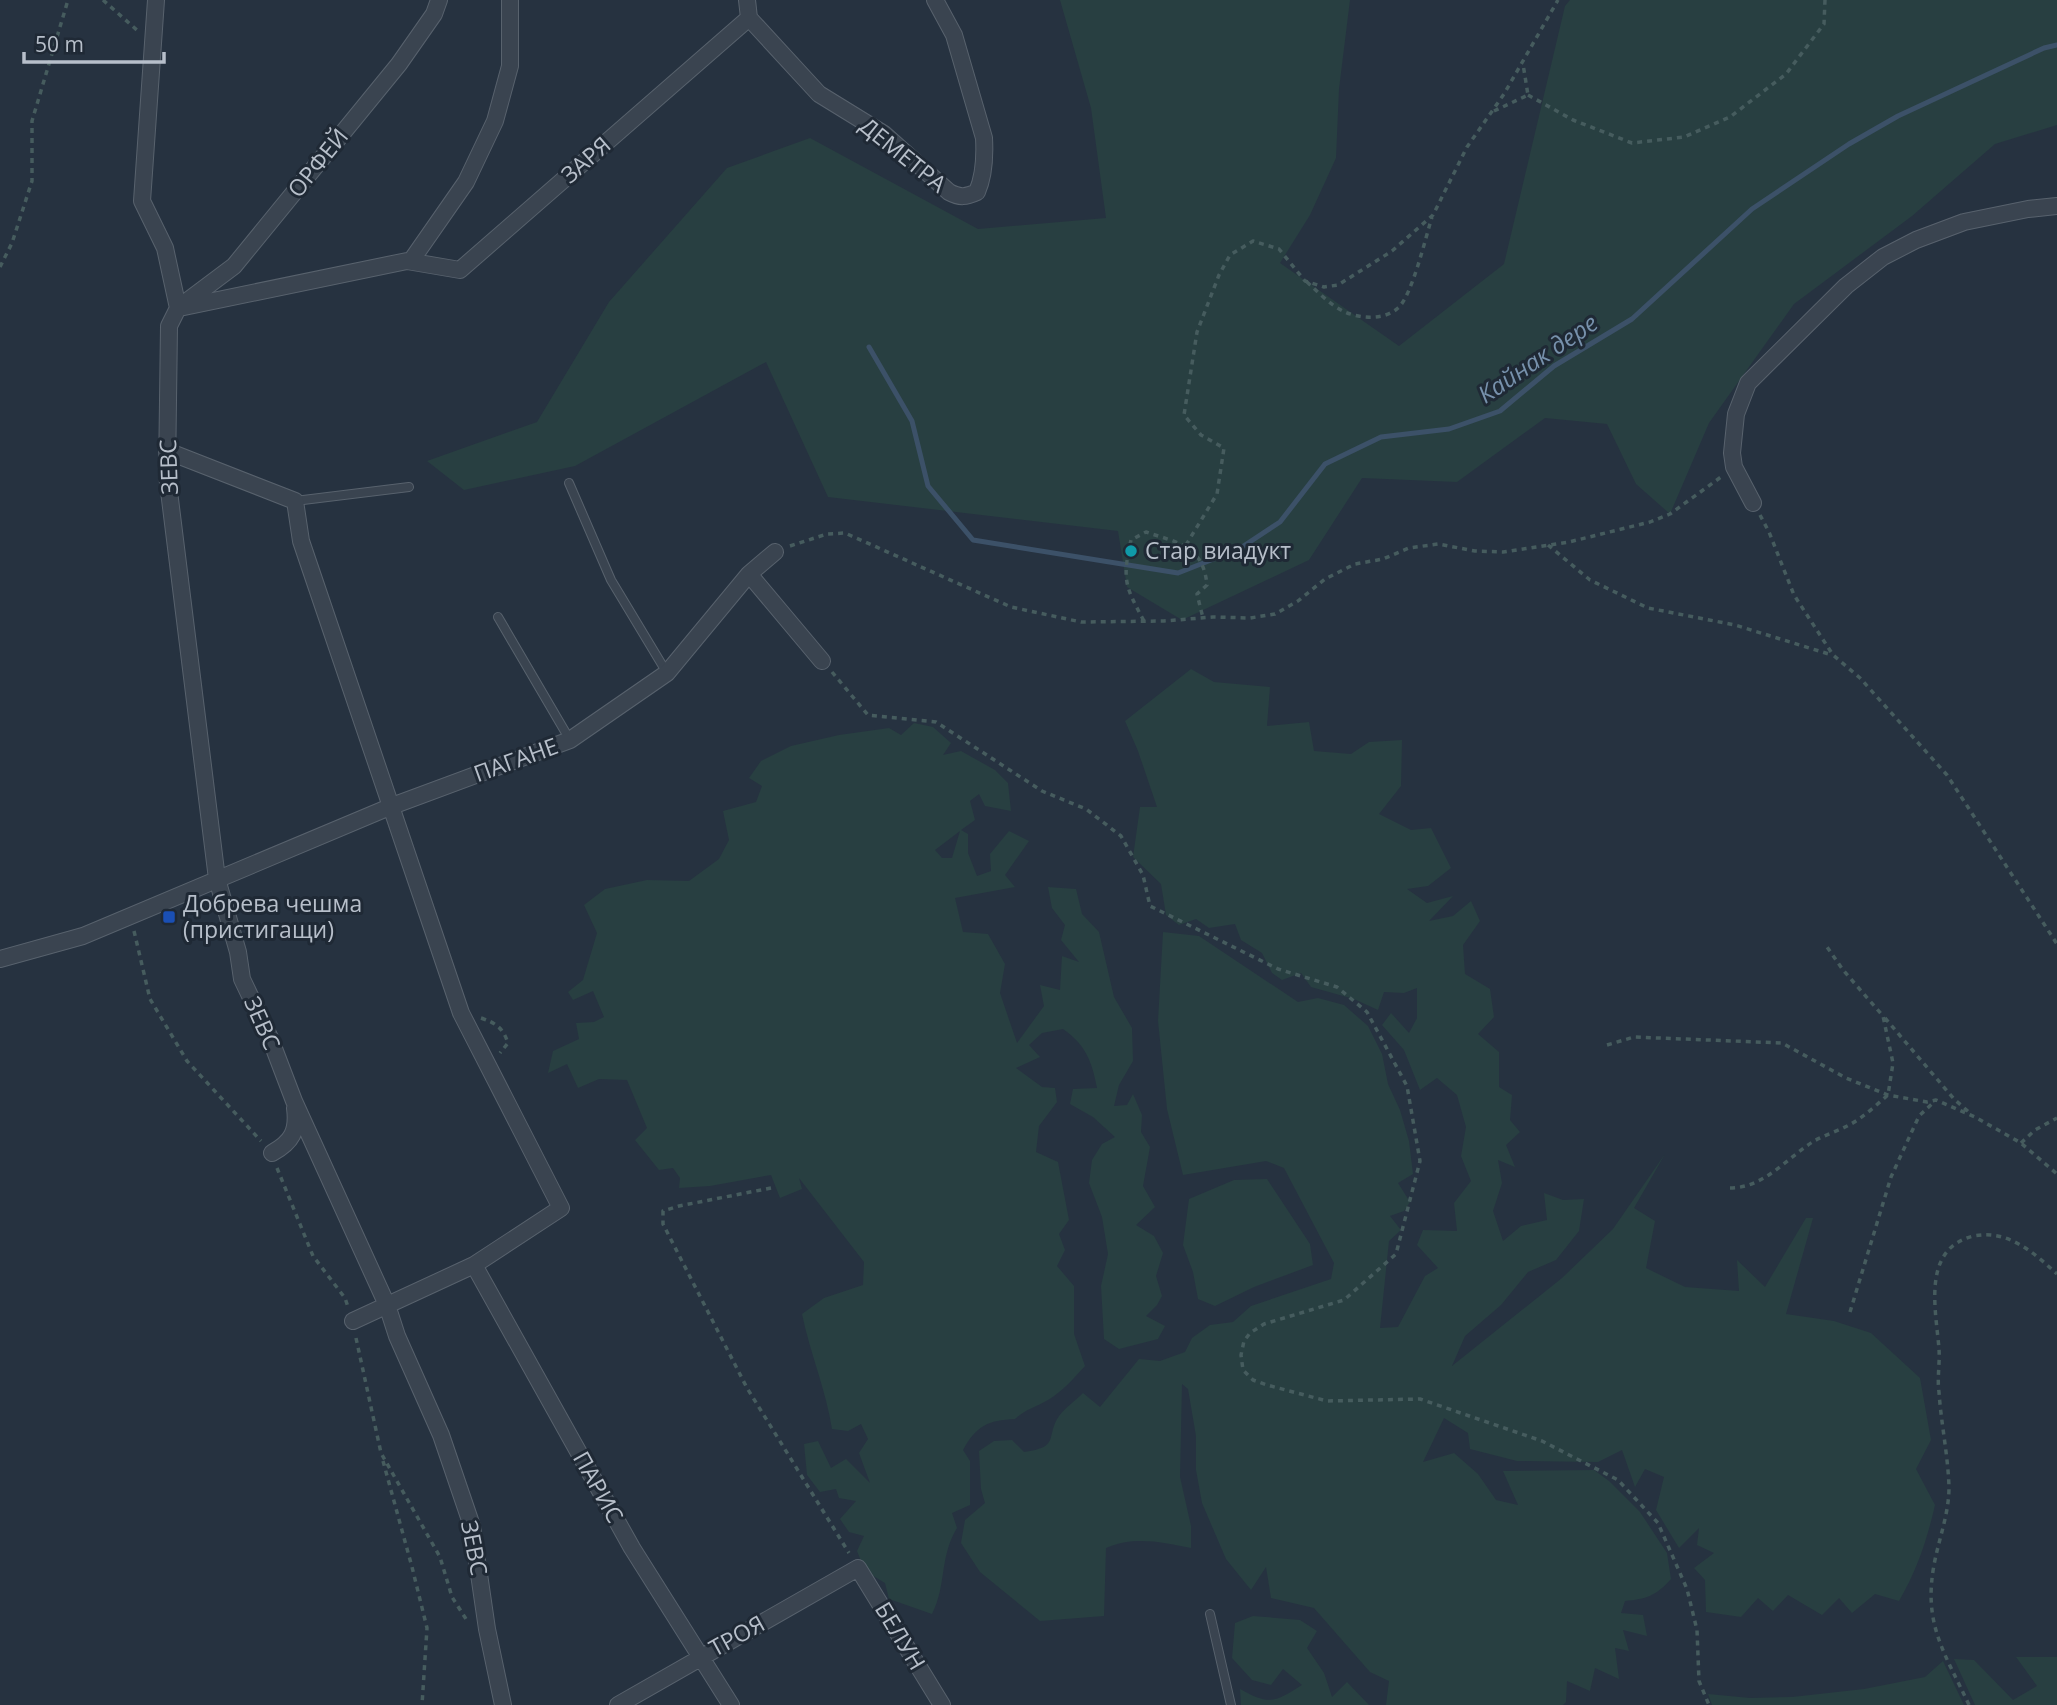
<svg xmlns="http://www.w3.org/2000/svg" width="2057" height="1705" font-family="'Open Sans',sans-serif">
	<style>
		.green { fill: #283f41; fill-rule: evenodd }
		.lines { fill: none; stroke-linecap: round; stroke-linejoin: round }
		.stream { stroke: #3c5168; stroke-width: 5 }
		.service-casing { stroke: #58626d; stroke-width: 10 }
		.minor-casing { stroke: #58626d; stroke-width: 18 }
		.path { stroke: #465c5e; stroke-width: 3.5; stroke-dasharray: 5 5; stroke-linecap: butt }
		.service { stroke: #3a4450; stroke-width: 8 }
		.minor { stroke: #3a4450; stroke-width: 16 }
		.culture-dot { fill: #0f9aa8; stroke: #1f2935; stroke-width: 2.5 }
		.transit-dot { fill: #1a4fb4; stroke: #1f2935; stroke-width: 2.5 }
		.labels { text-anchor: middle; stroke-width: 6; stroke-linejoin: round; paint-order: stroke }
		.street-label { font-size: 23px; fill: #b7bfca; stroke: #1f2935 }
		.poi-label { font-size: 23px; fill: #b7bfca; stroke: #1f2935; text-anchor: start }
		.water-label { font-size: 24px; font-style: italic; fill: #7791ac; stroke: #1f2935 }
	</style>
	<rect width="100%" height="100%" fill="#263240"/>
	<path class="green" d="M 1060,0 L 1350,0 L 1339,89 L 1336,158 L 1310,215 L 1280,263 L 1399,346 L 1504,264 L 1565,6 L 1570,0 L 2057,0 L 2057,125 L 1995,144 L 1912,216 L 1794,304 L 1709,423 L 1670,514 L 1636,484 L 1607,424 L 1545,418 L 1457,482 L 1362,478 L 1309,560 L 1182,620 L 1127,587 L 1118,531 L 828,497 L 766,362 L 575,466 L 464,490 L 427,461 L 537,422 L 609,302 L 727,168 L 810,138 L 978,229 L 1106,218 L 1091,108 Z
		M 1191,669 L 1214,682 L 1270,687 L 1267,726 L 1309,722 L 1314,751 L 1351,754 L 1369,742 L 1402,740 L 1401,786 L 1379,814 L 1411,830 L 1431,828 L 1451,868 L 1428,886 L 1407,889 L 1427,903 L 1453,896 L 1429,921 L 1453,916 L 1471,901 L 1480,921 L 1463,945 L 1465,974 L 1490,989 L 1494,1017 L 1478,1034 L 1499,1052 L 1499,1087 L 1512,1095 L 1510,1120 L 1520,1132 L 1506,1145 L 1515,1167 L 1498,1160 L 1502,1183 L 1493,1211 L 1503,1241 L 1521,1226 L 1547,1220 L 1544,1193 L 1563,1200 L 1584,1199 L 1579,1231 L 1556,1260 L 1528,1272 L 1501,1305 L 1465,1336 L 1452,1366 L 1562,1278 L 1613,1229 L 1665,1154 L 1634,1208 L 1655,1221 L 1646,1268 L 1685,1287 L 1739,1291 L 1737,1260 L 1765,1287 L 1806,1218 L 1813,1218 L 1786,1314 L 1834,1321 L 1871,1333 L 1920,1378 L 1931,1440 L 1916,1469 L 1935,1505 C 1927,1540 1917,1570 1899,1601 L 1875,1594 L 1852,1613 L 1839,1598 L 1822,1615 L 1788,1595 L 1773,1611 L 1758,1598 L 1741,1617 L 1706,1612 L 1705,1580 L 1694,1568 L 1714,1553 L 1697,1545 L 1699,1528 L 1679,1548 L 1656,1510 L 1664,1477 L 1645,1469 L 1635,1487 L 1622,1450 L 1598,1462 L 1517,1461 L 1470,1449 L 1468,1433 L 1444,1418 L 1423,1462 L 1454,1453 L 1478,1474 L 1496,1500 L 1518,1505 L 1503,1471 L 1594,1470 L 1609,1481 L 1640,1512 L 1667,1553 L 1671,1579 C 1656,1596 1646,1599 1625,1601 L 1621,1613 L 1643,1615 L 1647,1636 L 1623,1630 L 1629,1651 L 1615,1648 L 1619,1679 L 1595,1668 L 1590,1691 L 1567,1681 L 1566,1702 L 1563,1705 L 1386,1705 L 1389,1681 L 1370,1672 L 1314,1608 L 1271,1598 L 1266,1567 L 1251,1590 L 1226,1559 L 1202,1503 L 1196,1470 L 1196,1436 L 1188,1389 L 1182,1384 L 1180,1477 L 1191,1526 L 1191,1548 C 1161,1542 1134,1536 1106,1548 L 1104,1616 L 1040,1621 L 980,1572 L 961,1543 L 965,1520 L 985,1503 L 981,1489 L 979,1451 L 994,1441 L 1012,1440 L 1024,1452 C 1061,1447 1045,1437 1059,1416 C 1065,1408 1076,1400 1083,1393 L 1100,1407 L 1139,1359 L 1160,1361 L 1185,1352 L 1192,1338 L 1210,1325 L 1233,1322 L 1251,1306 L 1331,1279 L 1334,1263 L 1284,1168 L 1266,1161 L 1183,1175 L 1167,1109 L 1158,1021 L 1163,932 L 1199,936 L 1298,1002 L 1318,998 L 1344,1005 L 1368,1026 L 1382,1054 L 1388,1084 L 1400,1110 L 1409,1141 L 1413,1174 L 1398,1183 L 1410,1202 L 1404,1211 L 1390,1216 L 1401,1230 L 1389,1241 L 1380,1328 L 1398,1327 L 1425,1276 L 1438,1268 L 1417,1245 L 1423,1230 L 1457,1231 L 1454,1203 L 1471,1181 L 1461,1156 L 1466,1127 L 1457,1095 L 1437,1078 L 1420,1090 L 1404,1050 L 1382,1025 L 1391,1013 L 1409,1033 L 1417,1018 L 1417,988 L 1404,993 L 1384,992 L 1378,1010 L 1354,999 L 1311,987 L 1301,973 L 1282,980 L 1272,973 L 1262,953 L 1241,940 L 1235,924 L 1209,928 L 1196,919 L 1179,925 L 1166,915 L 1161,884 L 1133,857 L 1140,807 L 1157,807 L 1138,751 L 1125,721 Z
		M 914,723 L 933,727 L 951,743 L 943,755 L 961,751 L 995,770 L 1008,783 L 1011,811 L 985,806 L 979,794 L 970,801 L 975,820 L 961,830 L 968,834 L 968,853 L 977,876 L 991,871 L 990,854 L 1009,831 L 1029,841 L 1005,875 L 1015,887 L 955,898 L 963,932 L 988,934 L 1005,964 L 1000,993 L 1017,1043 L 1044,1006 L 1040,985 L 1060,990 L 1062,956 L 1079,962 L 1061,940 L 1065,925 L 1052,908 L 1048,887 L 1076,889 L 1082,914 L 1099,932 L 1114,997 L 1132,1028 L 1133,1061 L 1119,1085 L 1114,1106 L 1127,1105 L 1133,1094 L 1142,1115 L 1141,1132 L 1150,1147 L 1143,1186 L 1155,1207 L 1136,1225 L 1154,1236 L 1163,1253 L 1156,1276 L 1162,1296 L 1157,1305 L 1146,1316 L 1165,1326 L 1158,1339 L 1119,1349 L 1104,1339 L 1101,1286 L 1108,1254 L 1102,1217 L 1089,1183 L 1092,1160 L 1102,1144 L 1115,1137 L 1093,1117 L 1070,1104 L 1073,1089 L 1097,1088 C 1092,1062 1086,1045 1063,1029 L 1042,1033 L 1029,1045 L 1040,1057 L 1016,1068 L 1042,1087 L 1055,1088 L 1057,1102 L 1039,1126 L 1036,1152 L 1058,1162 L 1069,1220 L 1059,1234 L 1065,1250 L 1057,1266 L 1074,1286 L 1074,1334 L 1085,1366 C 1074,1378 1063,1391 1048,1400 C 1036,1407 1026,1409 1015,1419 C 988,1420 976,1426 963,1450 L 970,1461 L 970,1505 L 952,1513 L 957,1528 C 939,1558 947,1584 932,1614 L 889,1599 L 885,1583 L 865,1571 L 857,1551 L 864,1536 L 849,1532 L 840,1519 L 856,1501 L 839,1498 L 836,1489 L 820,1492 L 807,1475 L 804,1444 L 818,1441 L 831,1468 L 846,1459 L 870,1483 L 859,1453 L 868,1439 L 861,1424 L 848,1431 L 832,1429 C 826,1390 810,1353 802,1314 L 824,1298 L 863,1285 L 864,1262 L 799,1178 L 802,1189 L 780,1198 L 771,1175 L 710,1186 L 679,1188 L 680,1178 L 673,1168 L 659,1170 L 635,1140 L 647,1128 L 627,1080 L 599,1079 L 578,1088 L 567,1064 L 548,1073 L 553,1051 L 579,1039 L 576,1023 L 594,1022 L 604,1017 L 593,991 L 573,1000 L 568,992 L 583,980 L 597,933 L 584,905 L 605,889 L 647,880 L 689,881 L 719,859 L 729,840 L 723,811 L 756,802 L 762,786 L 749,778 L 761,761 L 791,746 L 839,735 L 889,728 L 901,735 ZM 960,831 L 952,858 L 942,858 L 935,850 Z
		M 1267,1179 L 1310,1244 L 1313,1265 L 1254,1287 L 1215,1306 L 1198,1299 L 1193,1272 L 1183,1245 L 1189,1199 L 1234,1180 Z
		M 1253,1616 L 1300,1620 L 1317,1631 L 1307,1648 L 1324,1673 L 1332,1697 L 1347,1682 L 1369,1705 L 1241,1705 L 1240,1689 C 1269,1705 1274,1703 1302,1685 L 1283,1669 L 1271,1685 L 1252,1680 L 1232,1658 L 1235,1623 Z
		M 2016,1657 L 2057,1657 L 2057,1705 L 1975,1705 L 1954,1659 L 1974,1660 L 2013,1700 L 2037,1686 Z
		M 1943,1661 L 1964,1705 L 1712,1705 L 1708,1694 L 1750,1698 L 1792,1697 L 1864,1689 L 1925,1677 Z"/>
	<g class="lines">
		<path class="stream" d="M 869,347 L 912,421 L 928,486 L 973,540 L 1178,573 L 1239,549 L 1280,522 L 1325,464 L 1381,437 L 1449,429 L 1500,411 L 1554,366 L 1632,319 L 1752,209 L 1849,144 L 1898,116 L 2044,48 L 2057,45"/>
		<defs>
			<path id="service" d="M 569,483 L 611,580 L 667,673
				M 295,501 L 409,487
				M 498,617 L 570,740
				M 1210,1614 L 1231,1705"/>
			<path id="minor" d="M 156,0 L 142,201 L 165,248 L 178,308
				M 439,0 L 434,14 L 399,64 L 234,266 L 178,308 L 169,326 L 167,475 L 217,879 L 238,952 L 242,979 L 270,1038 L 294,1101 L 387,1305 L 397,1336 L 441,1435 L 472,1526 L 487,1629 L 503,1705
				M 747,0 L 749,18
				M 749,18 L 819,94 L 884,134 L 949,192 C 960,198 966,197 977,192 C 984,176 985,156 984,138 L 954,35 L 935,0
				M 411,261 L 466,182 L 495,121 L 510,66 L 510,0
				M 184,307 L 407,261 L 460,270 L 749,18
				M 167,451 L 295,501 L 301,541 L 461,1013 L 561,1208 L 474,1265 L 353,1321
				M 1753,503 L 1734,467 L 1732,453 L 1736,414 L 1748,383 L 1846,286 L 1883,257 L 1916,240 L 1964,222 L 2028,209 L 2057,206
				M 749,574 L 775,552
				M 0,959 L 83,936 L 392,806 L 570,740 L 667,673 L 749,574 L 822,661
				M 272,1153 C 292,1142 298,1131 295,1108
				M 474,1265 L 632,1548 L 731,1705
				M 618,1705 L 858,1568 L 942,1705"/>
		</defs>
		<use href="#service" class="service-casing"/>
		<use href="#minor" class="minor-casing"/>
		<path class="path" d="M 103,0 L 138,31
			M 1528,95 L 1573,120 L 1632,143 L 1684,137 L 1730,117 L 1786,74 L 1824,24 L 1825,0
			M 1494,111 L 1528,95 L 1523,64
			M 0,267 L 12,243 L 32,181 L 32,121 L 68,0
			M 1307,282 C 1318,292 1331,306 1345,312 C 1361,319 1385,320 1398,308 C 1412,296 1426,236 1432,217
			M 1760,515 L 1769,532 L 1794,595 L 1833,655 L 1860,678 L 1947,775 L 2057,944
			M 1186,545 L 1217,494 L 1224,448 L 1201,435 L 1184,415 L 1197,332 L 1219,275 L 1230,255 L 1253,241 L 1279,249 L 1305,281 L 1324,287 L 1338,285 L 1392,251 L 1433,215 L 1467,147 L 1504,94 L 1558,0
			M 1548,545 L 1590,580 L 1648,608 L 1735,625 L 1832,655
			M 790,546 L 827,534 L 845,533 L 1011,607 L 1081,622 L 1164,621 L 1213,617 L 1250,618 L 1275,614 L 1298,601 L 1325,579 L 1355,564 L 1383,559 L 1409,548 L 1438,544 L 1475,551 L 1503,552 L 1569,542 L 1650,522 L 1670,514 L 1721,477
			M 1144,621 C 1125,586 1122,580 1131,540 L 1146,532 C 1178,543 1203,545 1207,585 L 1197,594 L 1203,618
			M 832,672 L 868,715 L 936,722 L 1042,791 L 1086,809 L 1121,836 L 1143,875 L 1150,906 L 1278,969 L 1337,987 L 1367,1012 L 1407,1086 L 1420,1161 L 1396,1254 L 1344,1300 L 1264,1324 L 1250,1333 L 1244,1341 L 1241,1355 L 1243,1370 L 1253,1380 L 1267,1385 L 1327,1401 L 1420,1399 L 1542,1441 L 1618,1480 L 1658,1523 L 1687,1589 L 1697,1630 L 1699,1681 L 1709,1705
			M 134,931 L 150,999 L 187,1061 L 261,1141
			M 481,1018 C 496,1023 503,1028 508,1043 L 500,1053
			M 1885,1018 L 1954,1099 L 1971,1114
			M 1607,1045 L 1634,1037 L 1782,1043 L 1846,1078 L 1888,1095 L 1927,1102 L 1936,1100 L 1975,1117 L 2021,1143 L 2057,1174
			M 2021,1143 L 2035,1130 L 2057,1118
			M 277,1168 L 313,1256 L 345,1298 L 348,1307
			M 771,1188 L 679,1206 L 663,1211 L 663,1224 L 747,1388 L 849,1553
			M 1730,1188 C 1764,1188 1787,1158 1814,1141 C 1825,1135 1838,1131 1849,1125 C 1863,1118 1876,1105 1888,1095 L 1893,1063 L 1883,1016 L 1843,970 L 1825,944
			M 1850,1312 L 1891,1177 L 1919,1116 L 1934,1102
			M 356,1338 L 381,1453 L 440,1557 L 452,1597 L 466,1619 L 470,1621
			M 383,1461 L 412,1567 L 427,1628 L 422,1705
			M 1969,1705 C 1945,1653 1923,1625 1934,1565 C 1939,1538 1949,1514 1949,1487 C 1948,1455 1941,1423 1939,1392 C 1937,1378 1940,1363 1939,1349 C 1936,1310 1921,1248 1974,1236 C 2008,1229 2034,1253 2057,1274"/>
		<use href="#service" class="service"/>
		<use href="#minor" class="minor"/>
	</g>
	<circle class="culture-dot" cx="1131" cy="551" r="7"/>
	<rect class="transit-dot" x="162" y="910" width="14" height="14" rx="3.5"/>
	<g class="labels">
		<g class="street-label">
			<text transform="translate(903 155) rotate(39)" y="8">ДЕМЕТРА</text>
			<text transform="translate(586 160) rotate(-41)" y="8">ЗАРЯ</text>
			<text transform="translate(318 163) rotate(-51)" y="8">ОРФЕЙ</text>
			<text transform="translate(169 467) rotate(-92)" y="8">ЗЕВС</text>
			<text transform="translate(516 760) rotate(-20)" y="8">ПАГАНЕ</text>
			<text transform="translate(262 1023) rotate(66)" y="8">ЗЕВС</text>
			<text transform="translate(598 1487) rotate(61)" y="8">ПАРИС</text>
			<text transform="translate(474 1548) rotate(79)" y="8">ЗЕВС</text>
			<text transform="translate(737 1636) rotate(-29)" y="8">ТРОЯ</text>
			<text transform="translate(900 1636) rotate(59)" y="8">БЕЛУН</text>
		</g>
		<g class="poi-label">
			<text x="1145" y="559">Стар виадукт</text>
			<text x="183" y="912">Добрева чешма<tspan x="183" dy="26">(пристигащи)</tspan></text>
		</g>
		<g class="water-label">
			<text transform="translate(1538 359) rotate(-34)" y="8">Кайнак дере</text>
		</g>
	</g>
	<path d="M24 52v10h140v-10" fill="none" stroke="#b7bfca" stroke-width="3.5"/>
	<text x="35" y="52" font-size="21" fill="#b7bfca" stroke="#1f2935" stroke-width="5" paint-order="stroke">50 m</text>
</svg>
